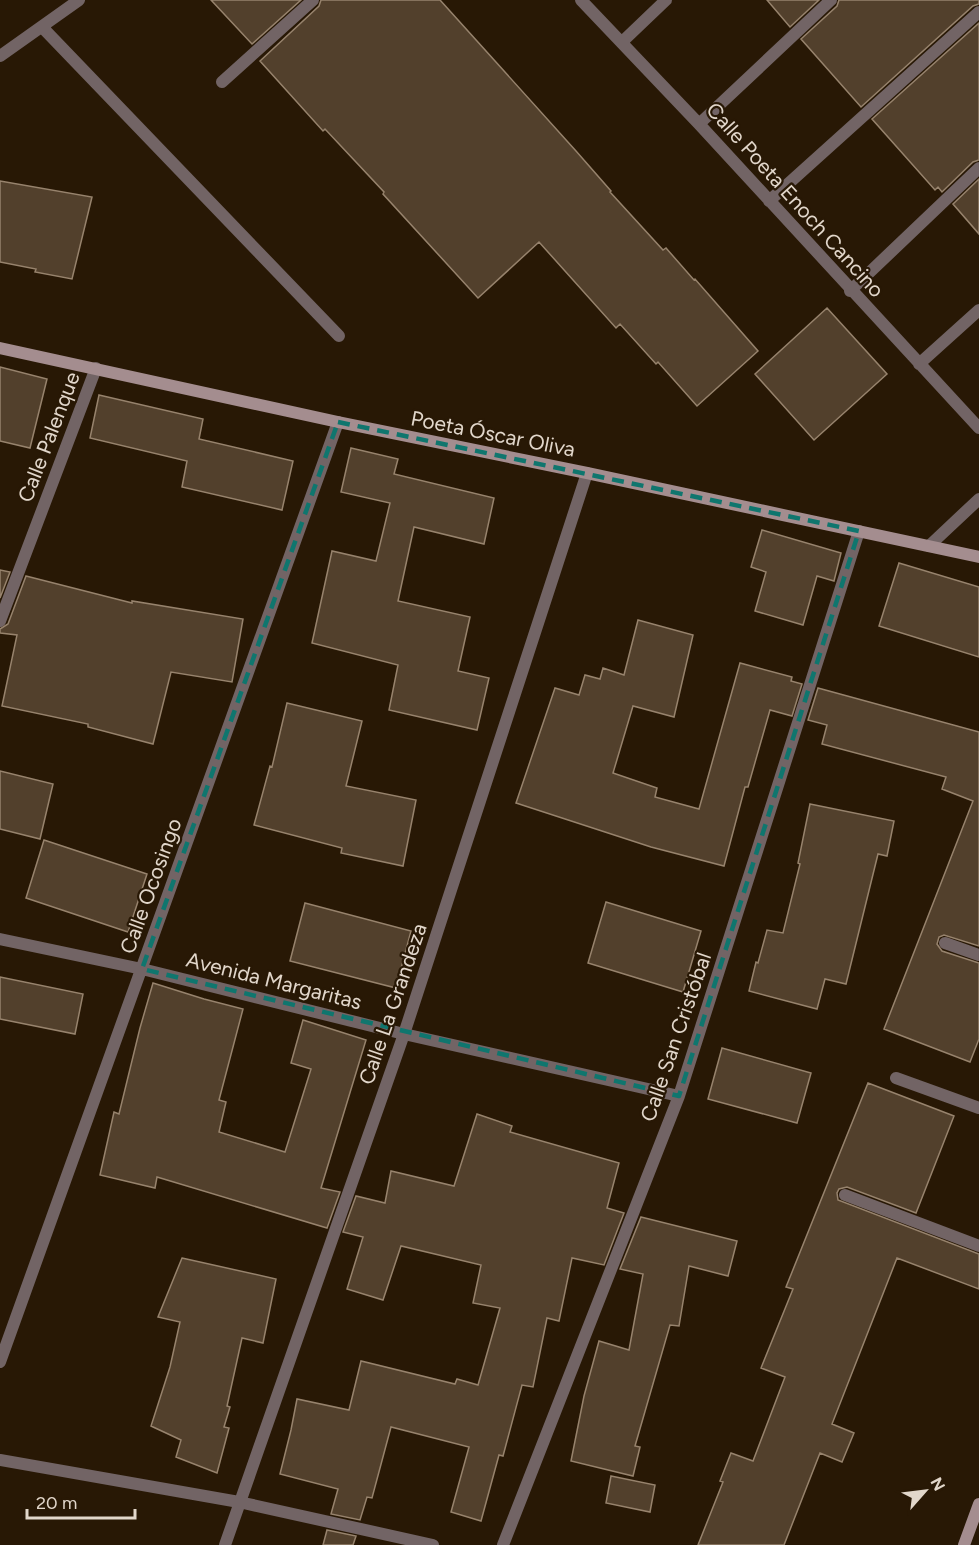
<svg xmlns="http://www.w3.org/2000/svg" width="979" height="1545" font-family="Figtree,sans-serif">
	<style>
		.building { fill: #52402c; stroke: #97836d; stroke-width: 1.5 }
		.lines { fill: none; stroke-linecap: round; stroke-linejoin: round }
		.street { stroke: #726465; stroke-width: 12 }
		.secondary { stroke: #a48d8f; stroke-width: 12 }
		.marked { fill: none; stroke: #0f766e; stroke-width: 4.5; stroke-dasharray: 12 8; stroke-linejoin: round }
		.labels { text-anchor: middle; stroke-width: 4.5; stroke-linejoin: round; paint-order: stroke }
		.street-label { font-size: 21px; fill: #e2d7cb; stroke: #281805 }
	</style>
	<rect width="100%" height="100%" fill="#281805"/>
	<path class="building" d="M 211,0 L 301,0 L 252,44 Z
		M 321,0 L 440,0 L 576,151 L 611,191 L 610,192 L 663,250 L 666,248 L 694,280 L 695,279 L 758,351 L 697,406 L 658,362 L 656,364 L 620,324 L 616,328 L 539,242 L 478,298 L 383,194 L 384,192 L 325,129 L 323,131 L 260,61 L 319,6 Z
		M 767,0 L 819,0 L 790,27 Z
		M 839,0 L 979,0 L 979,4 L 973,6 L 861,107 L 801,39 L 837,6 Z
		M 979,23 L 979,160 L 973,162 L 942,192 L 938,187 L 935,190 L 872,119 Z
		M 979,179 L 979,234 L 953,204 Z
		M 0,181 L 92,197 L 72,279 L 35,272 L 36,269 L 0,262 Z
		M 827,308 L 887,374 L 814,440 L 755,374 Z
		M 0,367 L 47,379 L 30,448 L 0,441 Z
		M 99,395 L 203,419 L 199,439 L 293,461 L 282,510 L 182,487 L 187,461 L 90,438 Z
		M 351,448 L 398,459 L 394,474 L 494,498 L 484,544 L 414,527 L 398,601 L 470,617 L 458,671 L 489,678 L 477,730 L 389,710 L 398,665 L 312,643 L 332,551 L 376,561 L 390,503 L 341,492 Z
		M 762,530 L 841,553 L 834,581 L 817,576 L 803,625 L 755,611 L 766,572 L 751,567 Z
		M 899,563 L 979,587 L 979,657 L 879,626 Z
		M 0,570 L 10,572 L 0,598 Z
		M 26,576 L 132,603 L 132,601 L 243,619 L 232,682 L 171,672 L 153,744 L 88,727 L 88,724 L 2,706 L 17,635 L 0,633 L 0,629 L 8,624 Z
		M 638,620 L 693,635 L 674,717 L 633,706 L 613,773 L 657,788 L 655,797 L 699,809 L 740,663 L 792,677 L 791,681 L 802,684 L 792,716 L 770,710 L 748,787 L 745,787 L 724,866 L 651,847 L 516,803 L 555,688 L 579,695 L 585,675 L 600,679 L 603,668 L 624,675 Z
		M 818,688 L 979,732 L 979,946 L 944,935 L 939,937 L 937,944 L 942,951 L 979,963 L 979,1039 L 970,1062 L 884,1029 L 973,801 L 942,789 L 946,777 L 822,744 L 827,725 L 808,720 Z
		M 287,703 L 362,721 L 346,786 L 416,800 L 403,866 L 341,853 L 342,848 L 254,825 L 270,766 L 272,767 Z
		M 0,771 L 53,784 L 40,839 L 0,829 Z
		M 810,804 L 894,821 L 887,856 L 878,854 L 846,984 L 825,979 L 817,1009 L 749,991 L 756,962 L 758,963 L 767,930 L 783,933 L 800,864 L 798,863 Z
		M 44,840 L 147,874 L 128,932 L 26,898 Z
		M 606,902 L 701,931 L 683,992 L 588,963 Z
		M 305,903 L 411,931 L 396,988 L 290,961 Z
		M 0,977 L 83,994 L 75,1034 L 0,1019 Z
		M 153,983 L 204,999 L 243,1009 L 219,1100 L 226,1102 L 219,1132 L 285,1152 L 311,1069 L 291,1063 L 303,1020 L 366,1040 L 321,1188 L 340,1192 L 327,1228 L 157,1177 L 155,1188 L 100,1175 L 114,1112 L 119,1114 L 140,1028 Z
		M 722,1048 L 811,1073 L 797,1123 L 708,1099 Z
		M 868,1083 L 954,1116 L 916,1213 L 847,1187 L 839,1189 L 837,1193 L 838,1200 L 979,1254 L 979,1289 L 897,1258 L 832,1424 L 854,1433 L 842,1462 L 820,1453 L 784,1545 L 698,1545 L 723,1482 L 720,1481 L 731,1453 L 753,1461 L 785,1377 L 761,1368 L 793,1289 L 786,1287 Z
		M 477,1114 L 512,1126 L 510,1132 L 619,1163 L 607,1208 L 624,1213 L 604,1265 L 572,1258 L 559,1321 L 547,1318 L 533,1387 L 522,1385 L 503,1456 L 499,1455 L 481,1521 L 451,1512 L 469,1447 L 391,1427 L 372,1498 L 367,1497 L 360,1520 L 331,1514 L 338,1489 L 280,1474 L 291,1430 L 297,1399 L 349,1410 L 361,1361 L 455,1384 L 457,1379 L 478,1385 L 500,1308 L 473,1303 L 481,1265 L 401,1246 L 383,1300 L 347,1289 L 363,1237 L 343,1232 L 356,1196 L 385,1203 L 391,1171 L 454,1186 Z
		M 641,1217 L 737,1241 L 728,1276 L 689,1266 L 679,1326 L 670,1325 L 635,1446 L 640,1447 L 633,1476 L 571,1461 L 584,1396 L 599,1341 L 629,1350 L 643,1274 L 620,1269 Z
		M 182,1258 L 276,1279 L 263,1343 L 242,1338 L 227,1406 L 230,1407 L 224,1427 L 229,1428 L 217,1473 L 176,1457 L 181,1440 L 151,1426 L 170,1367 L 180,1322 L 158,1317 Z
		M 611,1476 L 655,1485 L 650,1512 L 606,1503 Z
		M 327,1530 L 356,1536 L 353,1545 L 323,1545 Z"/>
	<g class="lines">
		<path class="street" d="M 581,0 L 699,124 L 979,428
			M 42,27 L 339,336
			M 622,42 L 666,0
			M 0,56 L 79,0
			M 222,82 L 313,0
			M 699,124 L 831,0
			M 769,201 L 979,12
			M 850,291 L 979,168
			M 919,364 L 979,310
			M 929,546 L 979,499
			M 0,621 L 96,368
			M 0,939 L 142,969 L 404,1034 L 679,1096
			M 945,943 L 979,955
			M 896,1078 L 979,1108
			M 845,1195 L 979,1246
			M 0,1362 L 338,422
			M 0,1460 L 239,1502 L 433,1545
			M 225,1545 L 404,1034 L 587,473
			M 503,1545 L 679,1096 L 859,531"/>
		<path class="secondary" d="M 0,348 L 338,422 L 587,473 L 979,557
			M 964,1545 L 979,1504"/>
	</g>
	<path class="marked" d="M 338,422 L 859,531 L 679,1096 L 142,969 Z"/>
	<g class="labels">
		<g class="street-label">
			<text transform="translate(795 200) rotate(48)" y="7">Calle Poeta Enoch Cancino</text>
			<text transform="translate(493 434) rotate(11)" y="7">Poeta Óscar Oliva</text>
			<text transform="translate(49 437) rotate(-69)" y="7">Calle Palenque</text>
			<text transform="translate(151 886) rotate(-70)" y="7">Calle Ocosingo</text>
			<text transform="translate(274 981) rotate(14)" y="7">Avenida Margaritas</text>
			<text transform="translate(393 1004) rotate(-71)" y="7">Calle La Grandeza</text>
			<text transform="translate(676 1037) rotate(-71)" y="7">Calle San Cristóbal</text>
		</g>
	</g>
	<g transform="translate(925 1491) rotate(62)" stroke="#281805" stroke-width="4.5" paint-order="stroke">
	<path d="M0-4.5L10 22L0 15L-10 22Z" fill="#e2d7cb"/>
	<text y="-9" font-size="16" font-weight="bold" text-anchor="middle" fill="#e2d7cb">N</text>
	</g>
	<path d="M27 1509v9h108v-9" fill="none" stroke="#e2d7cb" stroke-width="3"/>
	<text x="36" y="1509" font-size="18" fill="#e2d7cb" stroke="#281805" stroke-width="4.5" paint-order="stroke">20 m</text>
</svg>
